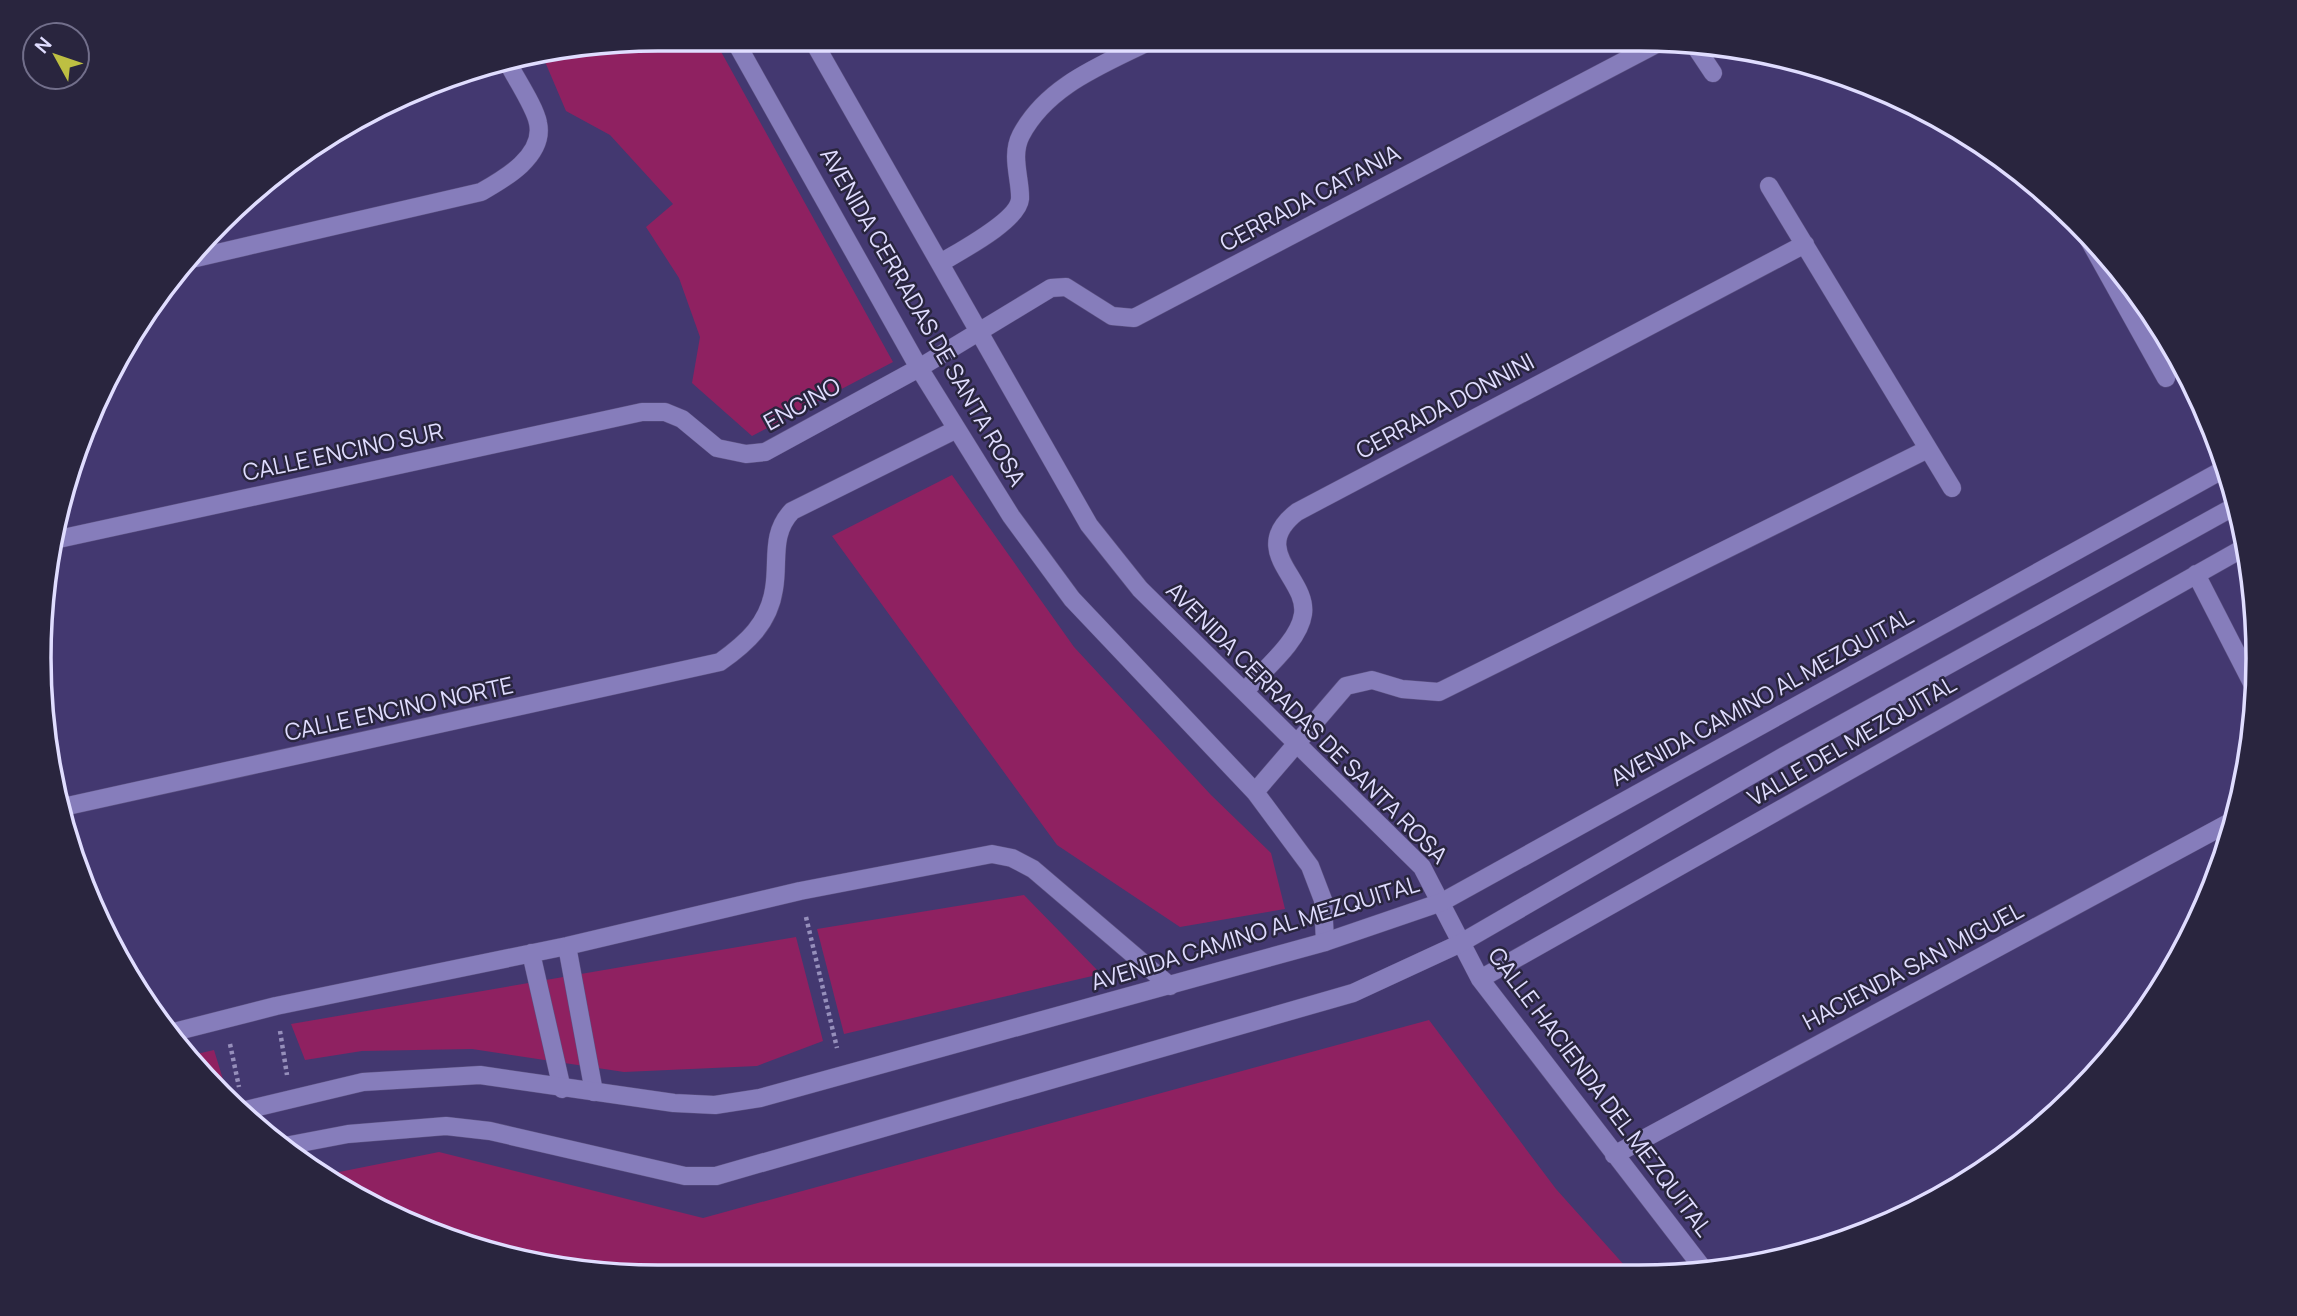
<svg xmlns="http://www.w3.org/2000/svg" width="2297" height="1316" font-family="Manrope,sans-serif">
	<style>
		.green { fill: #8f2161 }
		.lines { fill: none; stroke-linecap: round; stroke-linejoin: round }
		.lane-casing { stroke: #5d5383; stroke-width: 19 }
		.street-casing { stroke: #5d5383; stroke-width: 19 }
		.secondary-casing { stroke: #5d5383; stroke-width: 19 }
		.path { stroke: #968fbb; stroke-width: 4.5; stroke-dasharray: 3.5 3.5; stroke-linecap: butt }
		.lane { stroke: #867dbb; stroke-width: 18 }
		.street { stroke: #867dbb; stroke-width: 18 }
		.secondary { stroke: #867dbb; stroke-width: 18 }
		.labels { text-anchor: middle; stroke-width: 5; stroke-linejoin: round; paint-order: stroke }
		.street-label { font-size: 23px; fill: #e0ddff; stroke: #29253e }
		.rim { fill: none; stroke: #e0ddff; stroke-width: 3.5 }
	</style>
	<rect width="100%" height="100%" fill="#433870"/>
	<path class="green" d="M 658,39 L 714,39 L 893,362 L 752,436 L 692,383 L 700,337 L 679,278 L 646,227 L 673,204 L 610,135 L 566,111 L 543,57 Z
		M 952,475 L 1074,647 L 1211,795 L 1271,853 L 1285,909 L 1180,927 L 1057,845 L 832,536 Z
		M 1024,895 L 1101,974 L 844,1034 L 817,929 Z
		M 796,937 L 823,1041 L 757,1066 L 624,1072 L 472,1049 L 362,1051 L 305,1060 L 291,1024 Z
		M 1429,1020 L 1556,1189 L 1634,1276 L 617,1276 L 458,1244 L 319,1176 L 439,1152 L 703,1218 Z
		M 214,1050 L 226,1089 L 188,1056 Z"/>
	<g class="lines">
		<defs>
			<path id="lane" d="M 567,946 L 594,1092
				M 531,953 L 562,1089
				M 166,1034 L 276,1006 L 567,946 L 800,891 L 992,854 L 1012,858 L 1033,869 L 1170,986"/>
			<path id="street" d="M 734,39 L 919,368 L 1011,516 L 1072,599 L 1255,792 L 1310,866 L 1323,900 L 1325,942
				M 812,39 L 1089,525 L 1140,589 L 1422,867 L 1480,979 L 1705,1271
				M 1693,43 L 1713,73
				M 1769,186 L 1952,488
				M 2079,222 L 2166,378
				M 196,258 L 481,192 C 504,179 545,156 538,123 C 535,107 516,79 508,63
				M 942,262 C 960,251 1018,221 1020,199 C 1021,180 1010,156 1021,135 C 1048,84 1105,64 1154,39
				M 2143,336 L 2160,326
				M 54,540 L 642,412 L 665,412 L 682,419 L 717,448 L 746,454 L 765,452 L 919,368 L 1051,288 L 1066,287 L 1112,316 L 1134,318 L 1664,40
				M 2196,574 L 2255,689
				M 1245,691 C 1263,670 1299,642 1303,614 C 1308,578 1247,551 1297,512 L 1805,244
				M 1255,792 L 1346,686 L 1372,680 L 1402,689 L 1439,692 L 1928,449
				M 63,807 L 720,662 C 747,643 769,623 774,589 C 779,561 770,534 792,511 L 955,430
				M 1480,979 L 2247,546
				M 1614,1155 L 2234,820"/>
			<path id="secondary" d="M 246,1110 L 363,1082 L 480,1075 L 674,1103 L 715,1105 L 760,1098 L 1325,942 L 1442,902 L 2226,468
				M 285,1146 L 348,1134 L 446,1126 L 490,1131 L 685,1176 L 716,1176 L 1353,993 L 1459,944 L 1784,756 L 2237,505"/>
		</defs>
		<use href="#lane" class="lane-casing"/>
		<use href="#street" class="street-casing"/>
		<use href="#secondary" class="secondary-casing"/>
		<path class="path" d="M 806,917 L 837,1048
			M 280,1031 L 287,1075
			M 230,1044 L 239,1087"/>
		<use href="#lane" class="lane"/>
		<use href="#street" class="street"/>
		<use href="#secondary" class="secondary"/>
	</g>
	<g class="labels">
		<g class="street-label">
			<text transform="translate(1310 198) rotate(-28)" y="8">CERRADA CATANIA</text>
			<text transform="translate(923 317) rotate(60)" y="8">AVENIDA CERRADAS DE SANTA ROSA</text>
			<text transform="translate(802 404) rotate(-29)" y="8">ENCINO</text>
			<text transform="translate(1445 406) rotate(-28)" y="8">CERRADA DONNINI</text>
			<text transform="translate(343 452) rotate(-12)" y="8">CALLE ENCINO SUR</text>
			<text transform="translate(1762 697) rotate(-29)" y="8">AVENIDA CAMINO AL MEZQUITAL</text>
			<text transform="translate(399 709) rotate(-12)" y="8">CALLE ENCINO NORTE</text>
			<text transform="translate(1307 723) rotate(45)" y="8">AVENIDA CERRADAS DE SANTA ROSA</text>
			<text transform="translate(1852 741) rotate(-30)" y="8">VALLE DEL MEZQUITAL</text>
			<text transform="translate(1255 933) rotate(-17)" y="8">AVENIDA CAMINO AL MEZQUITAL</text>
			<text transform="translate(1913 966) rotate(-28)" y="8">HACIENDA SAN MIGUEL</text>
			<text transform="translate(1600 1092) rotate(53)" y="8">CALLE HACIENDA DEL MEZQUITAL</text>
		</g>
	</g>
	<path d="M0 0H2297V1316H0ZM658 51H1639A607 607 0 0 1 2246 658V658A607 607 0 0 1 1639 1265H658A607 607 0 0 1 51 658V658A607 607 0 0 1 658 51Z" fill="#29253e" fill-rule="evenodd"/>
	<path class="rim" d="M658 51H1639A607 607 0 0 1 2246 658V658A607 607 0 0 1 1639 1265H658A607 607 0 0 1 51 658V658A607 607 0 0 1 658 51Z"/>
	<g transform="translate(56 56) rotate(310)"><circle r="33" fill="#29253e" stroke="#726f8b" stroke-width="2"/>
	<path d="M0-5L12 26L0 18L-12 26Z" fill="#bebf42"/>
	<text y="-10" font-size="19" font-weight="bold" text-anchor="middle" fill="#e0ddff">N</text>
	</g>
</svg>
